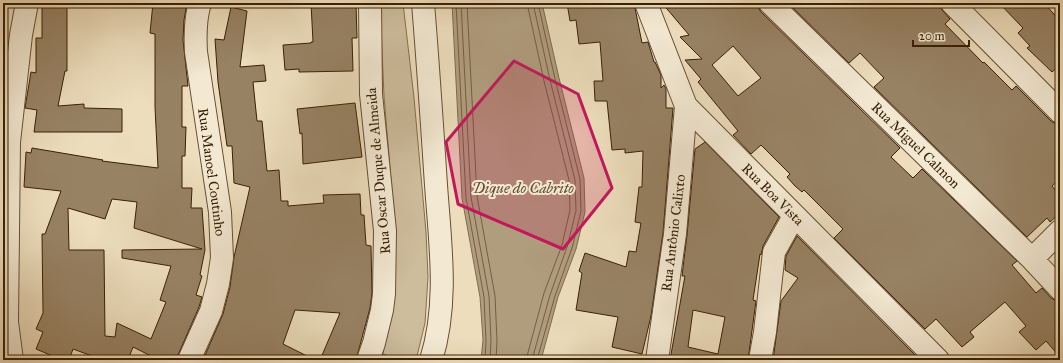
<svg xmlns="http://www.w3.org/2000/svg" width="1063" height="363" font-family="'IM FELL Great Primer',serif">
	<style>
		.green { fill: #cebd9d; stroke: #846e51 }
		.water { fill: #b09d7e; stroke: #806b4e }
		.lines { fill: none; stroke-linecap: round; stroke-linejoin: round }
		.shore { stroke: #745e42; stroke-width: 1 }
		.building { fill: #978264; stroke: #392005; fill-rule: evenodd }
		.minor-casing { stroke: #664f33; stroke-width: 24 }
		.minor { stroke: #f3e9d3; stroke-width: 22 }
		.marked { fill: #c2185b; fill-opacity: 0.2; stroke: #c2185b; stroke-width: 3; stroke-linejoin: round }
		.labels { text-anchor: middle; stroke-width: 4; stroke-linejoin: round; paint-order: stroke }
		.street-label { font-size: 14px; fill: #392005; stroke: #f3e9d3 }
		.water-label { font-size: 15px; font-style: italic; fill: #634c2f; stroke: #f3e9d3 }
	</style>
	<rect width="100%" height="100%" fill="#edddbc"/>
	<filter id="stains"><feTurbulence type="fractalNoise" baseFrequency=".005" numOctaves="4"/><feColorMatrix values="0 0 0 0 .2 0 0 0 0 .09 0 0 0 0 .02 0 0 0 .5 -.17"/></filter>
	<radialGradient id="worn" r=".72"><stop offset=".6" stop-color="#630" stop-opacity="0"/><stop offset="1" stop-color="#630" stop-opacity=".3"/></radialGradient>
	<path class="green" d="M 380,3 L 403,3 L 414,98 L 426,232 L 428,277 L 425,323 L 416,360 L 400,360 L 383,354 L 390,312 L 395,228 L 384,96 Z"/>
	<path class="water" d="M 452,3 L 542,3 L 559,78 L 584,178 L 585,212 L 576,249 L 558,297 L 541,360 L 481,360 L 483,340 L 480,297 L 462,198 Z"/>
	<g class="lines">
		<path class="shore" d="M 456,3 L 466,198 L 484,297 L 486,341 L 485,360
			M 461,3 L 471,197 L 489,296 L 491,341 L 490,360
			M 467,3 L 477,196 L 495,296 L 497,341 L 496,360
			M 526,360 L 544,293 L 562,245 L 570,210 L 569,180 L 544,81 L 527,3
			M 532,360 L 550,295 L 567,247 L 576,211 L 575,180 L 550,80 L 533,3
			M 537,360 L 555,296 L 572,248 L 581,211 L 580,179 L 555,79 L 538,3"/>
	</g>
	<path class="building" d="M 42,3 L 67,3 L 67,71 L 65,71 L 58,106 L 84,104 L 84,108 L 122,109 L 122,132 L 34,132 L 37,110 L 25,108 L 31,72 L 36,73 L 36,38 L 42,38 Z
		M 153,3 L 187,3 L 184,20 L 183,40 L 188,86 L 182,86 L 182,127 L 186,127 L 185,156 L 182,156 L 182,188 L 192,188 L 191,208 L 202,208 L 205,250 L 200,275 L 202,276 L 196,295 L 202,297 L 199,307 L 178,355 L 177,360 L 159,360 L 133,347 L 128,360 L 103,360 L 73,349 L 69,360 L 62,360 L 36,349 L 43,332 L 36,329 L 43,313 L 42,234 L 45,234 L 61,191 L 24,187 L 26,152 L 31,153 L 32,148 L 103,160 L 102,161 L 158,168 L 155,107 L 155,34 L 150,33 ZM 112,199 L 137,202 L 134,228 L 202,249 L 122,250 L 122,258 L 171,266 L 160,300 L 166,302 L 151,339 L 117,323 L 115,337 L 105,336 L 104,250 L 69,250 L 68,208 L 105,219 Z
		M 311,3 L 356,3 L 357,38 L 352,38 L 353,71 L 299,72 L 299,69 L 285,70 L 283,45 L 311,43 L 311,42 L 313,42 Z
		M 567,3 L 599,3 L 600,7 L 624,3 L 634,3 L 642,43 L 648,42 L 654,62 L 655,62 L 661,75 L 661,88 L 664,85 L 666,89 L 666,108 L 673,108 L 663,233 L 651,316 L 642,354 L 612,347 L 618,317 L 576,310 L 582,273 L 579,271 L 585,253 L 626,267 L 629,251 L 636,252 L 641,223 L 635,222 L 639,187 L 642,187 L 643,151 L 625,153 L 625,149 L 612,150 L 607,101 L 595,101 L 594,81 L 603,81 L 600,42 L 579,44 L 576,20 L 570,21 Z
		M 662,3 L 758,3 L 758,7 L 761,12 L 900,148 L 891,157 L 913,178 L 922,169 L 1017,261 L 1012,265 L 1036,293 L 1042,288 L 1051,298 L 1056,301 L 1060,301 L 1060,357 L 1046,341 L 1036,350 L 1019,332 L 1026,326 L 1005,302 L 970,332 L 974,337 L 962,347 L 936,319 L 925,329 L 834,238 L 843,229 L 804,190 L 802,192 L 795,186 L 787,177 L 790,174 L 761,145 L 751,154 L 733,135 L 738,131 L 698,82 L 701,79 L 685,60 L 702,59 L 680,37 L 689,35 ZM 733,46 L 761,78 L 738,96 L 712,65 Z
		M 788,3 L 940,3 L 940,7 L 943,11 L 950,19 L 945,24 L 983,63 L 984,62 L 1012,90 L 1016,86 L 1051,121 L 1056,124 L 1060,124 L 1060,179 L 1052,186 L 1060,196 L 1060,213 L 1050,222 L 1047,218 L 1027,237 L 874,87 L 884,78 L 860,53 L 849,63 Z
		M 999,3 L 1044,3 L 1060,21 L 1060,65 L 1052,72 L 1027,48 L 1030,46 L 1018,33 L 1023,28 Z
		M 231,7 L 247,11 L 240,67 L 264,65 L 266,81 L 253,82 L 257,121 L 262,121 L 267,171 L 279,170 L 281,201 L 288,201 L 288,206 L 324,203 L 323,195 L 360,194 L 361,215 L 364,215 L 366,245 L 371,246 L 372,293 L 370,308 L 356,360 L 320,360 L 340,313 L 295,310 L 283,344 L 315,360 L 203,360 L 223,314 L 230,287 L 234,257 L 250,187 L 234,183 L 232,146 L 227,146 L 218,82 L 215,39 L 224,40 Z
		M 355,103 L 362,157 L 303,164 L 302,133 L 300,134 L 297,109 Z
		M 705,142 L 779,217 L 763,246 L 761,255 L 760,254 L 753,300 L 756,301 L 748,360 L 670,360 L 685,276 L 682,276 L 687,235 L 695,149 ZM 693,310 L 725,317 L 718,354 L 688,347 Z
		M 797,236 L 920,360 L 773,360 L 781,301 L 798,278 L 785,270 L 786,256 Z"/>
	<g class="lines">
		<defs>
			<path id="minor" d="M 423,3 C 428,64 432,124 436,185 C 440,243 449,303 431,360
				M 646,3 L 686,106 L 938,360
				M 770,3 L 1032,259 L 1060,289
				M 952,3 L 1060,112
				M 1032,259 L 1060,231
				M 12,360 L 7,322 L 9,142 L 21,35 L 27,3
				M 189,360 L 211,311 L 218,284 L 222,258 L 220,212 L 196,52 C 195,35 195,19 200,3
				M 368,360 L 374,343 L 382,310 L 384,294 L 385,231 L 371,94 L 370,3
				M 657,360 L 675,234 L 686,106
				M 760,360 L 765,332 L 774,252 L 794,216"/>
		</defs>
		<use href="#minor" class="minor-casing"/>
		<use href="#minor" class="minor"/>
	</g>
	<path class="marked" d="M 514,61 L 578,94 L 612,188 L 563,249 L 458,204 L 446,142 Z"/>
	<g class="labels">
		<g class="street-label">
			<text transform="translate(916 145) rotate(44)" y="5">Rua Miguel Calmon</text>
			<text transform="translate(378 171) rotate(-95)" y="5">Rua Oscar Duque de Almeida</text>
			<text transform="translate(212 172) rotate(82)" y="5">Rua Manoel Coutinho</text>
			<text transform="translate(773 194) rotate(45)" y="5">Rua Boa Vista</text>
			<text transform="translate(673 233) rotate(-83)" y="5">Rua Antônio Calixto</text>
		</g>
		<g class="water-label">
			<text x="523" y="193">Dique do Cabrito</text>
		</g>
	</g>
	<rect width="1063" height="363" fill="none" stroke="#edddbc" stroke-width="16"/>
	<rect x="4" y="4" width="1055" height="355" fill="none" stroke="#392005" stroke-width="2"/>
	<rect x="8" y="8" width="1047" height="347" fill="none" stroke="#392005"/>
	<path d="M913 40v6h56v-6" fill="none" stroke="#392005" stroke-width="2"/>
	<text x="919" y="40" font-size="12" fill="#392005" stroke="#f3e9d3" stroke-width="3" paint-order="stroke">20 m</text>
	<rect width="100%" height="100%" filter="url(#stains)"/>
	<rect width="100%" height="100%" fill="url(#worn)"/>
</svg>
